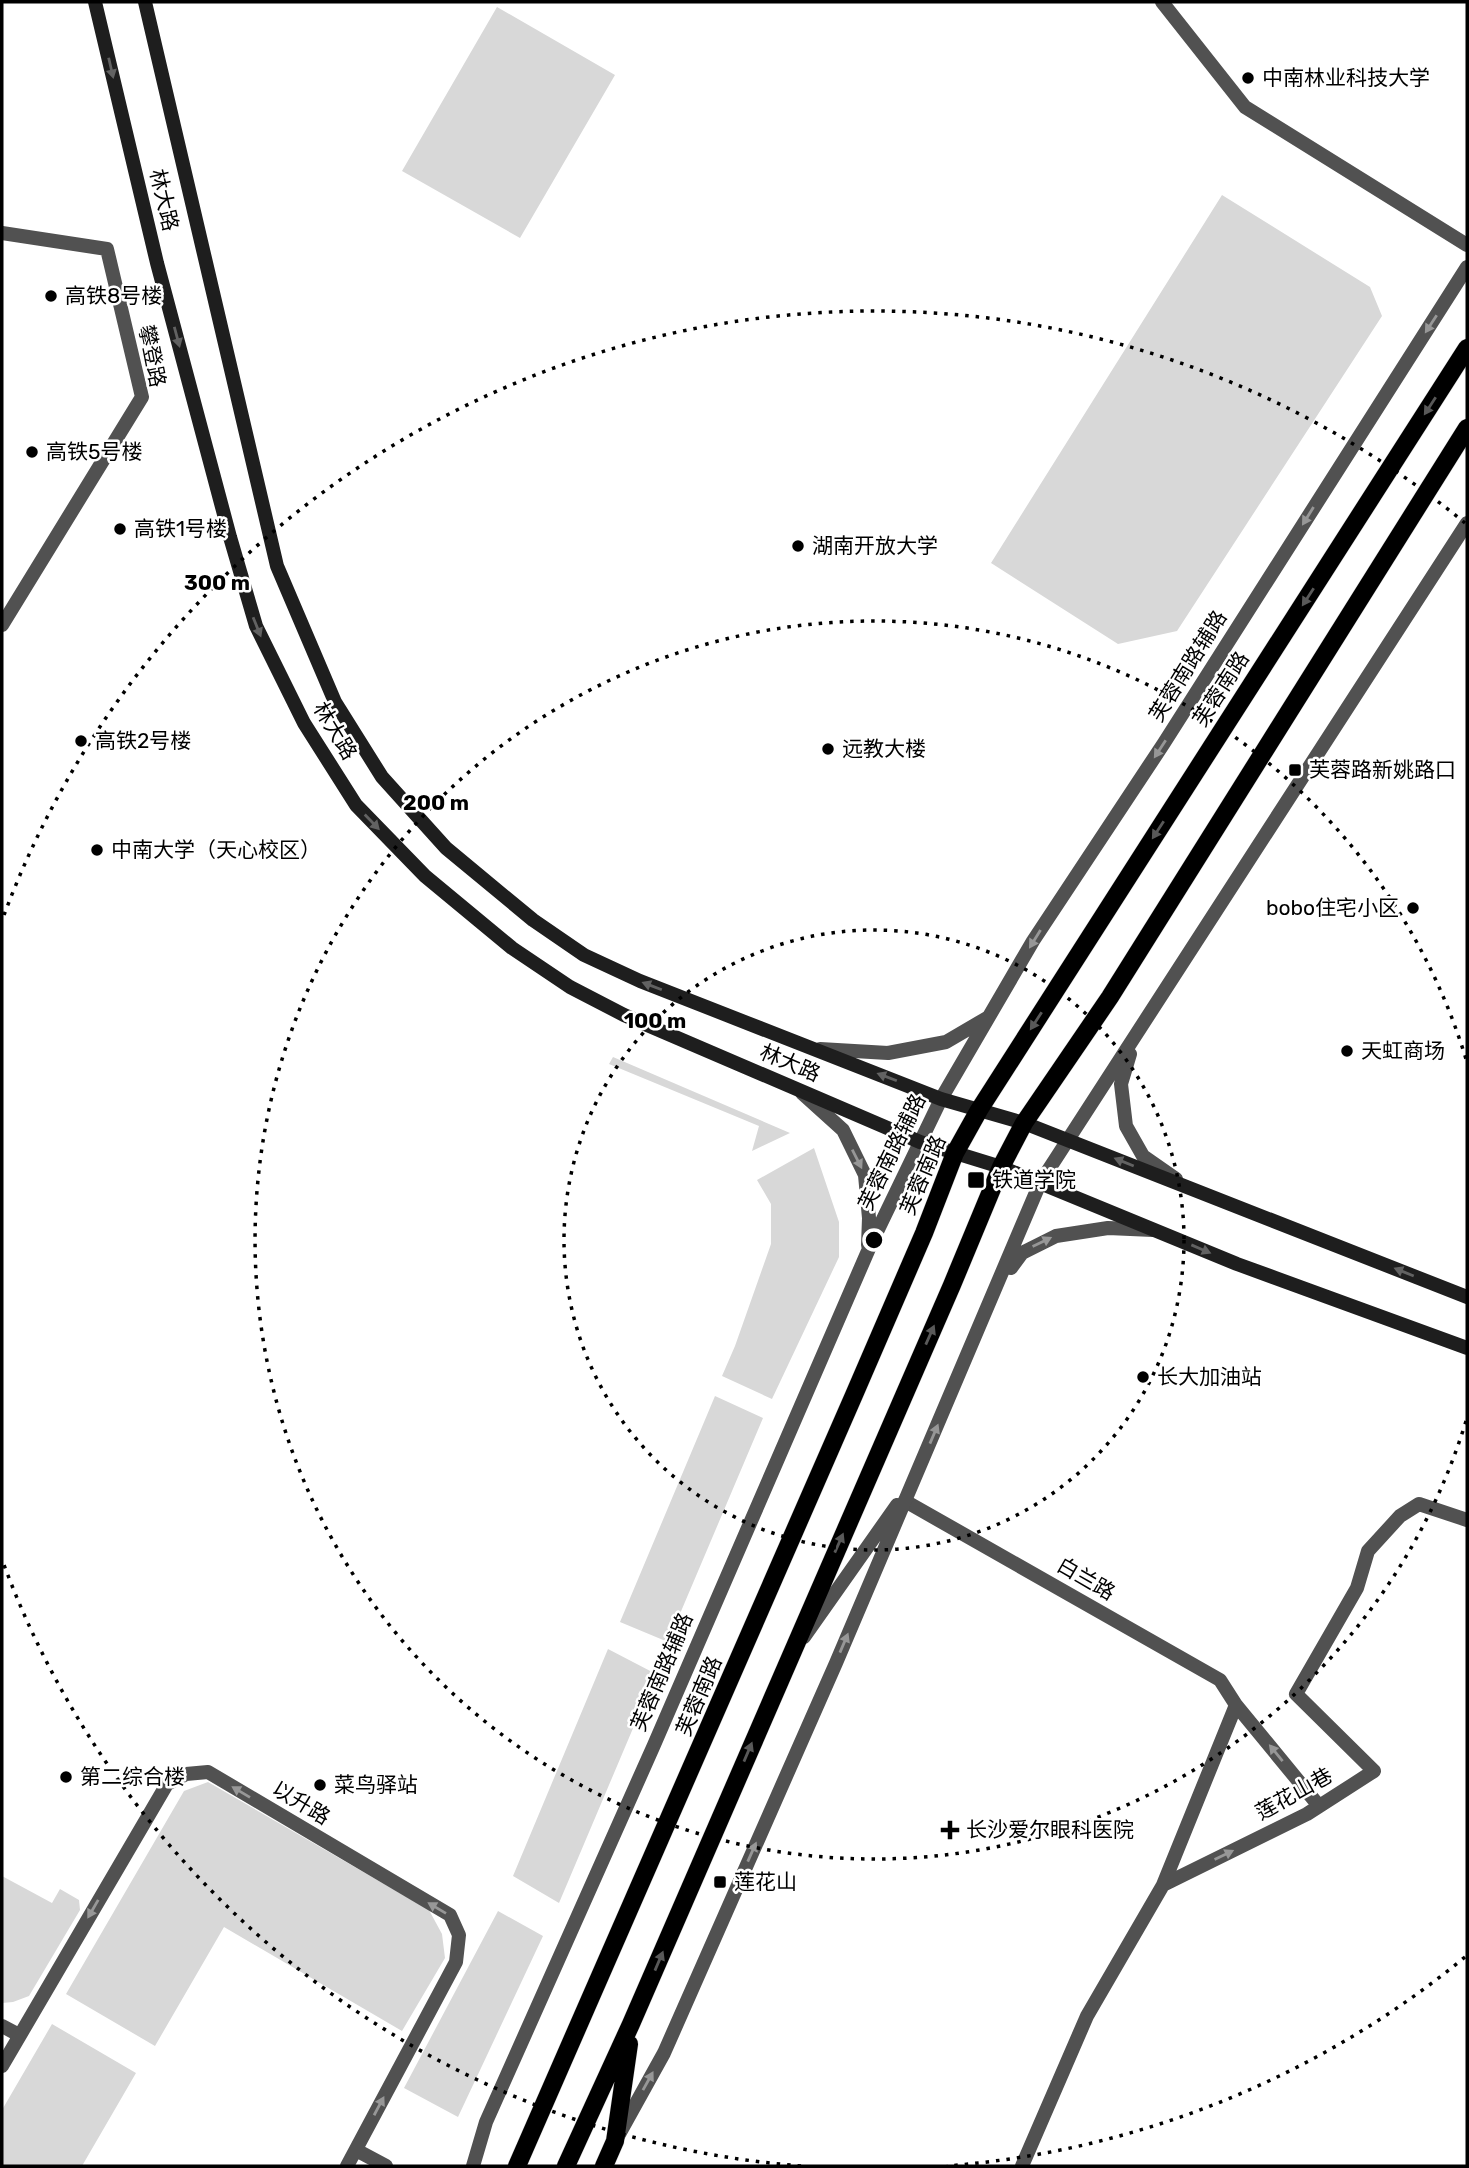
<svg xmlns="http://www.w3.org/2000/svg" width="1469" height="2168" font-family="Rubik,'Noto Sans SC',sans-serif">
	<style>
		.green { fill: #d8d8d8 }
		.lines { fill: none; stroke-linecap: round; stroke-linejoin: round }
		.primary-casing { stroke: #dbdbdb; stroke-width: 19 }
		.minor { stroke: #515151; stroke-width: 14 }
		.tertiary { stroke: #515151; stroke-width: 14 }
		.secondary { stroke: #1e1e1e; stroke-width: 14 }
		.primary { stroke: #000; stroke-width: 18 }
		.oneway { fill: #626262 }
		.oneway2 { fill: #979797 }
		.oneway3 { fill: #595959 }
		.ring { fill: none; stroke: #000; stroke-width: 3.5; stroke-dasharray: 3.5 7 }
		.poi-dot { fill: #000; stroke: #fff; stroke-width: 2.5 }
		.labels { text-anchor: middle; stroke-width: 5; stroke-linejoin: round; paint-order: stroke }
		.poi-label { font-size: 21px; fill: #000; stroke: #fff; text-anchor: start }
		.street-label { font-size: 21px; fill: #000; stroke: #fff }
		.centre { fill: #000; stroke: #fff; stroke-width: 3.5 }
		.ring-label { font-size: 21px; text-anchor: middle; font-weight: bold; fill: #000; stroke: #fff; stroke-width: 5; stroke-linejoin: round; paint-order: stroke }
	</style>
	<rect width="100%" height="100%" fill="#fff"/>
	<path class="green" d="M 497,7 L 615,75 L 520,238 L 402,171 Z
		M 1222,195 L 1370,287 L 1382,316 L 1177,631 L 1118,644 L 991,563 Z
		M 613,1057 L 790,1133 L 752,1151 L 759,1126 L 609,1064 Z
		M 814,1148 L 839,1222 L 839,1257 L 772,1399 L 722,1376 L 735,1346 L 771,1244 L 771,1204 L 757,1180 Z
		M 715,1396 L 763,1418 L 668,1642 L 620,1622 Z
		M 608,1649 L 656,1674 L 559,1903 L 513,1876 Z
		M 208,1782 L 429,1910 L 442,1934 L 445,1958 L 402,2031 L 224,1927 L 155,2046 L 66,1994 L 184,1791 Z
		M 2,1876 L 52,1903 L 60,1889 L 79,1900 L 80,1910 L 29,1996 L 13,2002 L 2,2003 Z
		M 498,1911 L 543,1936 L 458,2117 L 404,2088 Z
		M 52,2024 L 136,2073 L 82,2166 L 2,2166 L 2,2110 Z"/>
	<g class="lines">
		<defs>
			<path id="primary" d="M 517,2166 L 854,1395 L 924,1233 L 955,1153 L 979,1110 L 1467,348
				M 566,2166 L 631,2024 L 952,1285 L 1001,1167 L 1024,1123 L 1110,997 L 1467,428
				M 604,2166 L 615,2141 L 629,2044"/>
		</defs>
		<use href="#primary" class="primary-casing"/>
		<path class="minor" d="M 1162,2 L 1245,107 L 1467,245
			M 2,233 L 107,249 L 142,397 L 2,625
			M 905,1501 L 1220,1680 L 1236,1705
			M 1163,1885 L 1307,1814 L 1374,1771 L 1296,1694 L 1357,1588 L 1368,1551 L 1400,1516 L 1419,1504 L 1467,1520
			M 2,2026 L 19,2035
			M 2,2066 L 167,1784 L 186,1774 L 208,1772 L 450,1915 L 459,1935 L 456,1962 L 347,2166
			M 356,2150 L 386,2166
			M 1022,2166 L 1087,2016 L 1163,1885 L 1236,1705 L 1319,1806"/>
		<path class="tertiary" d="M 820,1049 L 888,1053 L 946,1042 L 987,1018
			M 1130,1054 L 1121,1084 L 1126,1126 L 1143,1156 L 1176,1179
			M 802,1093 L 843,1130 L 865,1175 L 869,1218 L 868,1245
			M 1011,1268 L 1022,1253 L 1056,1236 L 1108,1228 L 1153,1230
			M 804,1637 L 897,1505
			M 618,2136 L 664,2053 L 836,1663 L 1040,1183 L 1467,523
			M 473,2166 L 486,2122 L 654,1745 L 871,1244 L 941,1099 L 1033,941 L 1164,743 L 1467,267"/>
		<path class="secondary" d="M 95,2 L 157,263 L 230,537 L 256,626 L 304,723 L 356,805 L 425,876 L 512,948 L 570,987 L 624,1015 L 920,1142 L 1001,1167 L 1237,1264 L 1467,1348
			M 145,2 L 277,566 L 335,702 L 382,777 L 446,848 L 533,920 L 584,955 L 640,981 L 941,1099 L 1024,1123 L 1467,1297"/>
		<use href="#primary" class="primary"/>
	</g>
	<defs><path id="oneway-solid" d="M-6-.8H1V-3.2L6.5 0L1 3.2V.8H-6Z" transform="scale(1.75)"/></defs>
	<g class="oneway">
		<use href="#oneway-solid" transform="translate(111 68) rotate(77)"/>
		<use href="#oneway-solid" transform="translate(177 337) rotate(75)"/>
		<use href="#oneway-solid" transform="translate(257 627) rotate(68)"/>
		<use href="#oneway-solid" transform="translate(372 822) rotate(46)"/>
		<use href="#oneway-solid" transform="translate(652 986) rotate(-159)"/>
		<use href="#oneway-solid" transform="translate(887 1077) rotate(-159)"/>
		<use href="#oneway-solid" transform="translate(1124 1162) rotate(-158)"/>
		<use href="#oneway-solid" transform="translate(1201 1249) rotate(23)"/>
		<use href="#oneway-solid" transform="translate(1404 1272) rotate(-158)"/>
	</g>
	<g class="oneway2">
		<use href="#oneway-solid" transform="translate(1431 324) rotate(123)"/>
		<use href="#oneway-solid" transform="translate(1308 516) rotate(122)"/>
		<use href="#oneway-solid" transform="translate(1160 749) rotate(123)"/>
		<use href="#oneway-solid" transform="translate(1035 939) rotate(122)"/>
		<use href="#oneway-solid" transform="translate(857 1159) rotate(63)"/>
		<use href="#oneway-solid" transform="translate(1042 1242) rotate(-26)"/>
		<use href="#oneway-solid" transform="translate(934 1434) rotate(-67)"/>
		<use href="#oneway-solid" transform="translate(844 1643) rotate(-67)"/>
		<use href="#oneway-solid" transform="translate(1276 1753) rotate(-129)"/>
		<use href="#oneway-solid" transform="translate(241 1792) rotate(-149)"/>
		<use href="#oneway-solid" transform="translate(752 1852) rotate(-66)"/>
		<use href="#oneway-solid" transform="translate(1224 1855) rotate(-26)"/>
		<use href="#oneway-solid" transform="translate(437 1908) rotate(-149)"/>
		<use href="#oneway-solid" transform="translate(93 1909) rotate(120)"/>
		<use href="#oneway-solid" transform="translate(648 2081) rotate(-61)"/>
		<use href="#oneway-solid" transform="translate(379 2106) rotate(-62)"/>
	</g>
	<g class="oneway3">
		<use href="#oneway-solid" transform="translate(1430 406) rotate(123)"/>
		<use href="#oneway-solid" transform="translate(1308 597) rotate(123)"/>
		<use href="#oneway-solid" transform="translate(1158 830) rotate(123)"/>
		<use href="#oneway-solid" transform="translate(1036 1021) rotate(123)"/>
		<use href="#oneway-solid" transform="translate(930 1335) rotate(-66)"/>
		<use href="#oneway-solid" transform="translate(839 1543) rotate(-66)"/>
		<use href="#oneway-solid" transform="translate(748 1752) rotate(-67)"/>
		<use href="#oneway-solid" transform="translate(659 1961) rotate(-67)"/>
	</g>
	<g class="ring">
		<circle cx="874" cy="1240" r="310"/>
		<path d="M1466 1421A619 619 0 1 1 1466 1059"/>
		<path d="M1465 1957A929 929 0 0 1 947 2166M801 2166A929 929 0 0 1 4 1565M4 915A929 929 0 0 1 1465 523"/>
	</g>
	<g class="poi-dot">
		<circle cx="1248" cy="78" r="7"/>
		<circle cx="51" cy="296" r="7"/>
		<circle cx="32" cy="452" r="7"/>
		<circle cx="120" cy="529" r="7"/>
		<circle cx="798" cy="546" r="7"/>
		<circle cx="81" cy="741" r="7"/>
		<circle cx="828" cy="749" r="7"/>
		<rect x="1288" y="763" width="14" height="14" rx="3.5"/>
		<circle cx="97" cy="850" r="7"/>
		<circle cx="1413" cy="908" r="7"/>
		<circle cx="1347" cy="1051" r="7"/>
		<rect x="967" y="1171" width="18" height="18" rx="3.5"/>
		<circle cx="1143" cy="1377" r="7"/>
		<circle cx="66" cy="1777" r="7"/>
		<circle cx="320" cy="1785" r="7"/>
		<path d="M946.5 1819.5h7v7h7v7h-7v7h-7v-7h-7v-7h7z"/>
		<rect x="713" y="1875" width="14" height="14" rx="3.5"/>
	</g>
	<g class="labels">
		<g class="poi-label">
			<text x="1262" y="85">中南林业科技大学</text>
			<text x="65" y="303">高铁8号楼</text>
			<text x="46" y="459">高铁5号楼</text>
			<text x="134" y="536">高铁1号楼</text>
			<text x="812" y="553">湖南开放大学</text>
			<text x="95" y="748">高铁2号楼</text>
			<text x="842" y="756">远教大楼</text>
			<text x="1309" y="777">芙蓉路新姚路口</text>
			<text x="111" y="857">中南大学（天心校区）</text>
			<text x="1399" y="915" text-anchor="end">bobo住宅小区</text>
			<text x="1361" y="1058">天虹商场</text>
			<text x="992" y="1187">铁道学院</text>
			<text x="1157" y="1384">长大加油站</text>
			<text x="80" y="1784">第二综合楼</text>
			<text x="334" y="1792">菜鸟驿站</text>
			<text x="966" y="1837">长沙爱尔眼科医院</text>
			<text x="734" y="1889">莲花山</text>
		</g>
		<g class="street-label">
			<text transform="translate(164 200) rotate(77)" y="7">林大路</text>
			<text transform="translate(152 356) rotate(79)" y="7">攀登路</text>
			<text transform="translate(1188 666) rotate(-58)" y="7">芙蓉南路辅路</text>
			<text transform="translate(1221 689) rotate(-57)" y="7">芙蓉南路</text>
			<text transform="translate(335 731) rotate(59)" y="7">林大路</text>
			<text transform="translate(790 1063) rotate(23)" y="7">林大路</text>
			<text transform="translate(892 1152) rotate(-64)" y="7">芙蓉南路辅路</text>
			<text transform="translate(923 1175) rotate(-67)" y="7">芙蓉南路</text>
			<text transform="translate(1086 1579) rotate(30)" y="7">白兰路</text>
			<text transform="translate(662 1672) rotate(-67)" y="7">芙蓉南路辅路</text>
			<text transform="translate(699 1696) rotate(-67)" y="7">芙蓉南路</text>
			<text transform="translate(1294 1794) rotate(-29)" y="7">莲花山巷</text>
			<text transform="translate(301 1803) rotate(31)" y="7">以升路</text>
		</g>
	</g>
	<circle cx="874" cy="1240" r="10" class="centre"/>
	<g class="ring-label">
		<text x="217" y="590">300 m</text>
		<text x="436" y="810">200 m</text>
		<text x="655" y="1028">100 m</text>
	</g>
	<rect width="1469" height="2168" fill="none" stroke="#000000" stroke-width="7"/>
</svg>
